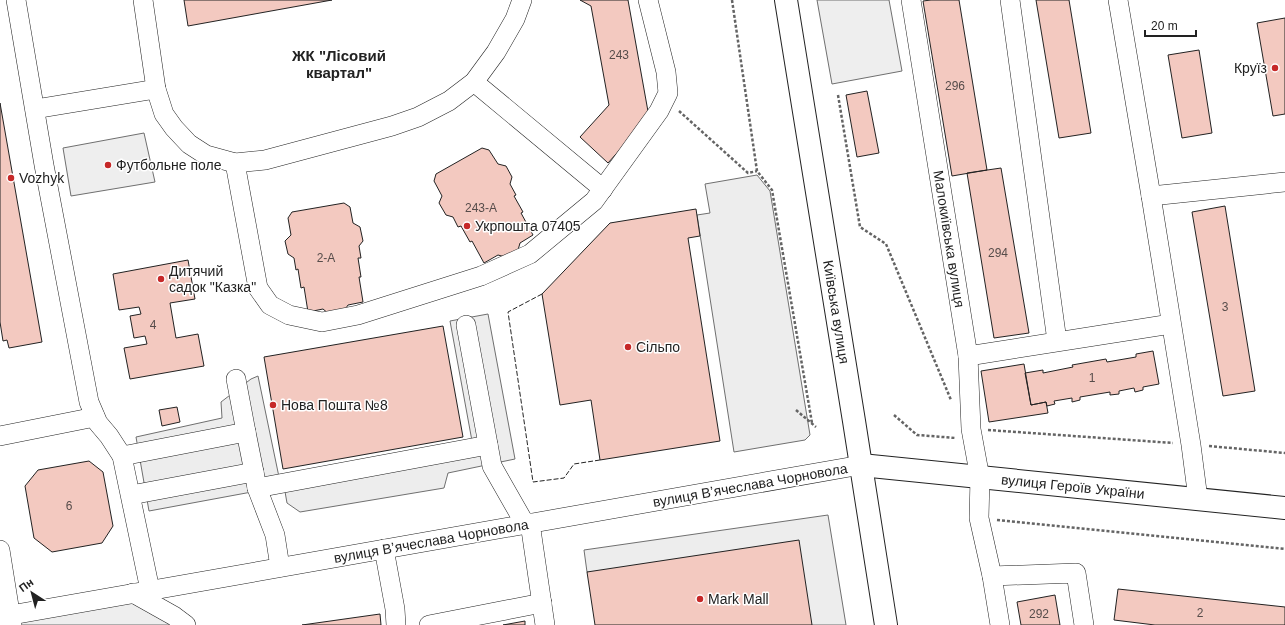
<svg xmlns="http://www.w3.org/2000/svg" width="1285" height="625" font-family="Arial,sans-serif">
	<style>
		.green { fill: #eee; stroke: #6f6f6f }
		.parking { fill: #ededed; stroke: #6f6f6f }
		.building { fill: #f3c9c0; stroke: #222 }
		.lines { fill: none; stroke-linecap: round; stroke-linejoin: round }
		.minor-casing { stroke: #222; stroke-width: 20 }
		.major-casing { stroke: #222; stroke-width: 24 }
		.path { stroke: #646464; stroke-width: 2.5; stroke-dasharray: 3 2; stroke-linecap: butt }
		.minor { stroke: #fff; stroke-width: 19 }
		.major { stroke: #fff; stroke-width: 22 }
		.fence { stroke: #222; stroke-width: 1; stroke-dasharray: 5 2; stroke-linecap: butt }
		.poi-dot { fill: #c62828; stroke: #fff; stroke-width: 1.5 }
		.labels { text-anchor: middle; stroke-width: 3; stroke-linejoin: round; paint-order: stroke }
		.number-label { font-size: 12px; fill: #564c4a }
		.poi-label { font-size: 14px; fill: #222; stroke: #fff; text-anchor: start }
		.street-label { font-size: 14px; fill: #222; stroke: #fff }
		.neighbourhood-label { font-size: 15px; font-weight: bold; fill: #222; stroke: #fff }
	</style>
	<rect width="100%" height="100%" fill="#fff"/>
	<path class="green" d="M 817,0 L 889,0 L 902,71 L 832,84 Z
		M 144,133 L 155,182 L 71,196 L 63,148 Z
		M 133,593 L 186,625 L 12,625 Z"/>
	<path class="parking" d="M 757,175 L 770,191 L 810,435 L 805,440 L 734,452 L 697,215 L 710,213 L 705,184 Z
		M 488,314 L 515,459 L 448,473 L 444,488 L 300,512 L 287,503 L 284,486 L 149,511 L 136,437 L 222,418 L 221,402 L 251,379 L 258,376 L 279,477 L 472,441 L 450,321 Z
		M 828,515 L 846,625 L 812,625 L 587,572 L 584,550 Z"/>
	<path class="building" d="M 184,0 L 332,0 L 188,26 Z
		M 580,0 L 628,0 L 649,117 L 608,163 L 580,137 L 609,105 L 591,6 Z
		M 931,0 L 959,0 L 987,170 L 952,176 L 923,1 Z
		M 1036,0 L 1069,0 L 1091,133 L 1059,138 Z
		M 1285,18 L 1285,114 L 1273,116 L 1257,23 Z
		M 1199,50 L 1212,133 L 1182,138 L 1168,55 Z
		M 867,91 L 879,153 L 857,157 L 846,95 Z
		M 0,103 L 42,342 L 9,348 L 7,340 L 3,341 L 0,322 Z
		M 482,148 L 489,150 L 498,164 L 506,166 L 512,177 L 510,184 L 516,195 L 514,196 L 523,212 L 521,213 L 533,235 L 520,243 L 518,250 L 505,257 L 498,255 L 484,263 L 472,241 L 470,242 L 461,226 L 458,227 L 453,217 L 446,215 L 439,203 L 442,196 L 434,181 L 436,174 Z
		M 1001,168 L 1029,333 L 994,338 L 967,173 Z
		M 344,203 L 350,207 L 353,223 L 360,227 L 363,241 L 359,246 L 361,258 L 358,258 L 361,277 L 359,277 L 363,302 L 348,305 L 344,311 L 329,314 L 323,309 L 308,312 L 304,287 L 301,288 L 298,269 L 296,270 L 294,258 L 288,254 L 285,241 L 291,235 L 288,218 L 292,212 Z
		M 1225,206 L 1255,391 L 1223,396 L 1192,212 Z
		M 696,209 L 700,236 L 688,238 L 720,441 L 600,460 L 591,400 L 560,405 L 542,294 L 610,223 Z
		M 188,260 L 195,299 L 170,303 L 176,338 L 198,334 L 204,366 L 130,379 L 124,348 L 147,344 L 145,336 L 134,338 L 130,316 L 141,314 L 139,307 L 119,310 L 113,274 Z
		M 443,326 L 463,437 L 283,469 L 264,357 Z
		M 1153,351 L 1159,384 L 1143,387 L 1143,390 L 1135,392 L 1134,388 L 1119,391 L 1119,394 L 1110,395 L 1110,392 L 1080,397 L 1080,400 L 1072,402 L 1072,398 L 1054,401 L 1055,404 L 1047,406 L 1046,402 L 1031,405 L 1025,373 L 1043,370 L 1043,373 L 1073,367 L 1072,365 L 1106,359 L 1107,362 L 1136,357 L 1136,354 Z
		M 1024,364 L 1031,405 L 1046,402 L 1048,413 L 989,422 L 981,371 Z
		M 177,407 L 180,422 L 162,426 L 159,410 Z
		M 89,461 L 103,472 L 113,526 L 102,543 L 52,552 L 34,538 L 25,486 L 38,470 Z
		M 799,540 L 812,625 L 595,625 L 587,572 Z
		M 1118,589 L 1285,607 L 1285,625 L 1155,625 L 1114,620 Z
		M 1055,595 L 1060,625 L 1021,625 L 1017,602 Z
		M 380,614 L 381,625 L 302,625 Z
		M 525,621 L 525,625 L 503,625 Z"/>
	<g class="lines">
		<defs>
			<g id="minor">
				<path d="M 16,0 L 44,165 L 89,402 L 98,423 L 109,436 L 122,456 L 150,590"/>
				<path d="M 143,0 L 156,89 L 164,114 L 174,128 L 189,144 L 206,155 L 235,163 L 265,160 L 392,126 L 418,117 L 449,101 L 474,82 L 496,52 L 515,19 L 522,0"/>
				<path id="s1" d="M 911,0 L 968,356 L 971,429 L 980,478 L 979,518 L 992,576 L 1000,625"/>
				<path d="M 1010,0 L 1057,341"/>
				<path d="M 1118,0 L 1151,196 L 1191,445 L 1198,499"/>
				<path d="M 474,82 L 603,189"/>
				<path d="M 35,109 L 156,89"/>
				<path d="M 235,163 L 258,288 L 270,305 L 289,315 L 322,322 L 358,315 L 481,276 L 530,254 L 594,201 L 659,111 L 668,93 L 666,72 L 648,0"/>
				<path d="M 1151,196 L 1285,182"/>
				<path d="M 466,325 L 492,466 L 525,524"/>
				<path d="M 968,356 L 1171,324"/>
				<path d="M 246,432 L 254,472"/>
				<path d="M 0,436 L 95,417"/>
				<path d="M 122,456 L 246,432 L 236,379"/>
				<path d="M 257,488 L 488,445"/>
				<path d="M 131,495 L 254,472 L 257,488 L 275,535 L 280,567"/>
				<path d="M 530,523 L 545,625"/>
				<path d="M 384,549 L 395,609 L 396,625"/>
				<path d="M 0,550 L 12,625"/>
				<path d="M 992,576 L 1076,573 L 1084,625"/>
				<path d="M 133,593 L 174,616 L 186,625"/>
				<path d="M 0,617 L 861,465"/>
				<path d="M 429,625 L 542,603"/>
			</g>
			<g id="major">
				<path id="s2" d="M 786,0 L 854,421 L 886,625"/>
				<path id="s3" d="M 861,465 L 1285,508"/>
			</g>
		</defs>
		<use href="#minor" class="minor-casing"/>
		<use href="#major" class="major-casing"/>
		<path class="path" d="M 732,0 L 757,171 L 772,190 L 812,423
			M 838,95 L 860,227 L 886,244 L 951,400
			M 679,111 L 748,173 L 757,171
			M 796,410 L 816,427
			M 894,415 L 917,435 L 956,438
			M 988,430 L 1173,443
			M 1209,446 L 1285,453
			M 997,520 L 1285,549"/>
		<use href="#minor" class="minor"/>
		<use href="#major" class="major"/>
		<path class="fence" d="M 542,294 L 508,312 L 533,482 L 564,478 L 574,464 L 600,460"/>
	</g>
	<g class="poi-dot">
		<circle cx="1275" cy="68" r="4"/>
		<circle cx="108" cy="165" r="4"/>
		<circle cx="11" cy="178" r="4"/>
		<circle cx="467" cy="226" r="4"/>
		<circle cx="161" cy="279" r="4"/>
		<circle cx="628" cy="347" r="4"/>
		<circle cx="273" cy="405" r="4"/>
		<circle cx="700" cy="599" r="4"/>
	</g>
	<g class="labels">
		<g class="number-label">
			<text x="619" y="59">243</text>
			<text x="955" y="90">296</text>
			<text x="481" y="212">243-А</text>
			<text x="998" y="257">294</text>
			<text x="326" y="262">2-А</text>
			<text x="1225" y="311">3</text>
			<text x="153" y="329">4</text>
			<text x="1092" y="382">1</text>
			<text x="69" y="510">6</text>
			<text x="1200" y="617">2</text>
			<text x="1039" y="618">292</text>
		</g>
		<g class="poi-label">
			<text x="1267" y="73" text-anchor="end">Круїз</text>
			<text x="116" y="170">Футбольне поле</text>
			<text x="19" y="183">Vozhyk</text>
			<text x="475" y="231">Укрпошта 07405</text>
			<text x="169" y="276">Дитячий<tspan x="169" dy="16">садок "Казка"</tspan></text>
			<text x="636" y="352">Сільпо</text>
			<text x="281" y="410">Нова Пошта №8</text>
			<text x="708" y="604">Mark Mall</text>
		</g>
		<g class="street-label">
			<text dy="5" stroke="none"><textPath href="#s1" startOffset="242">Малокиївська вулиця</textPath></text>
			<text dy="5" stroke="none"><textPath href="#s2" startOffset="316">Київська вулиця</textPath></text>
			<text transform="translate(750 485) rotate(-10)" y="5">вулиця Вʼячеслава Чорновола</text>
			<text dy="5" stroke="none"><textPath href="#s3" startOffset="213">вулиця Героїв України</textPath></text>
			<text transform="translate(431 541) rotate(-10)" y="5">вулиця Вʼячеслава Чорновола</text>
		</g>
		<g class="neighbourhood-label">
			<text x="339" y="61">ЖК "Лісовий<tspan x="339" dy="17">квартал"</tspan></text>
		</g>
	</g>
	<g transform="translate(32 593) rotate(324)" stroke="#ffffff" stroke-width="3" paint-order="stroke">
	<path d="M0-3L7 15L0 10L-7 15Z" fill="#222222"/>
	<text y="-6" font-size="11" font-weight="bold" text-anchor="middle" fill="#222222">Пн</text>
	</g>
	<path d="M1145 30v6h51v-6" fill="none" stroke="#222222" stroke-width="2"/>
	<text x="1151" y="30" font-size="12" fill="#222222" stroke="#ffffff" stroke-width="3" paint-order="stroke">20 m</text>
</svg>
